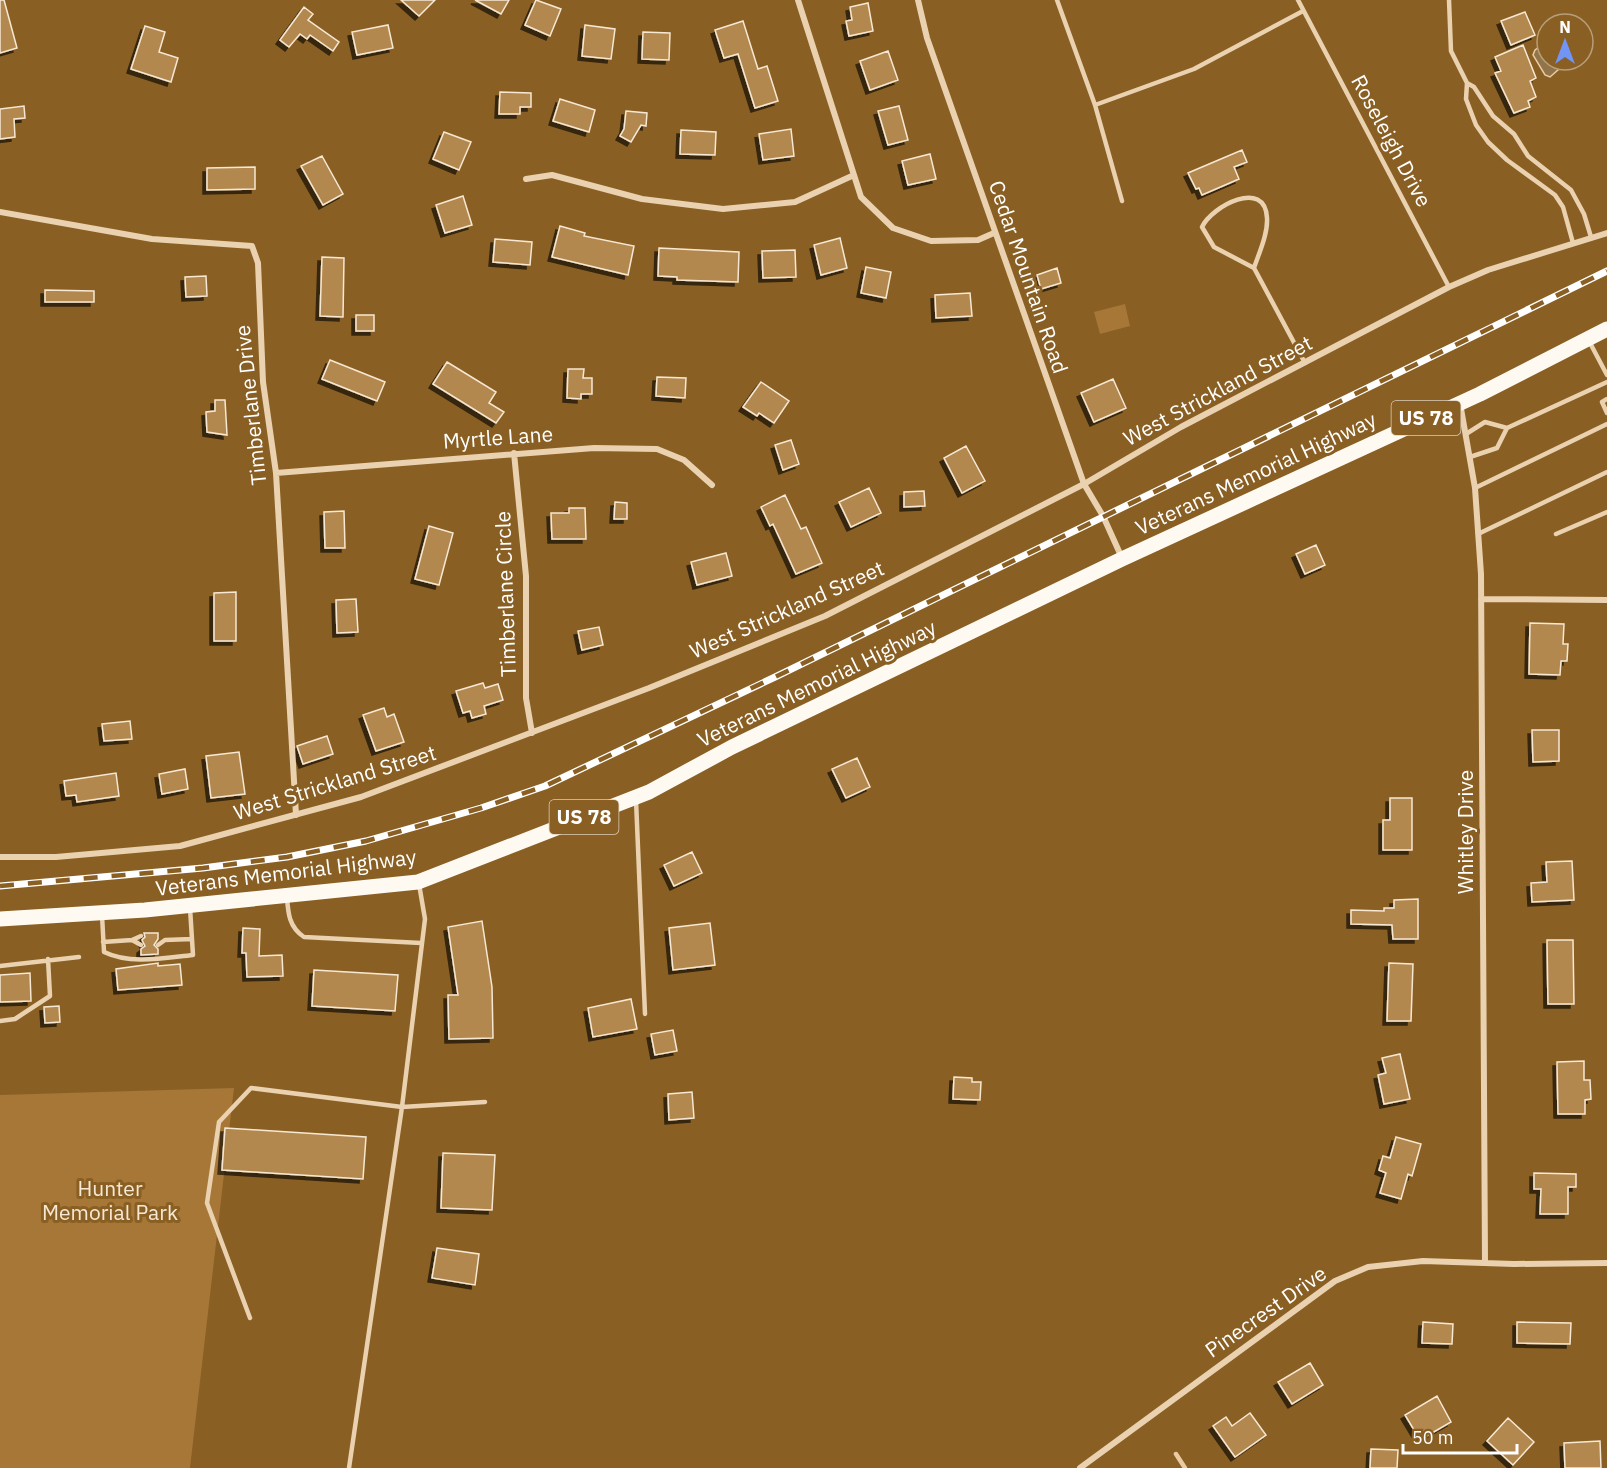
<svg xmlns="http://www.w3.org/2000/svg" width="1607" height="1468" font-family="'IBM Plex Sans',sans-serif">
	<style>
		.green { fill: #a67737 }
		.water { fill: #917449; stroke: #ebcba3; stroke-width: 1.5 }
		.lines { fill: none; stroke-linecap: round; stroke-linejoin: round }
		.stream { stroke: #ebcba3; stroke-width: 4.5 }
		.building { fill: #b28850; stroke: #f7e8d3; stroke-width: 1.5; filter: url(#shadow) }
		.service { stroke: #ead1af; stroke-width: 4.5 }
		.minor { stroke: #ead1af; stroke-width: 6 }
		.primary { stroke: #fefaf2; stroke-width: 15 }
		.rail-casing { stroke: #fff; stroke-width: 7 }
		.rail { stroke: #895f23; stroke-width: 4.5; stroke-dasharray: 14; stroke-linecap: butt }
		.labels { text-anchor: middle; stroke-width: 6; stroke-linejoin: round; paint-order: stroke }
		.shield { fill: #895f23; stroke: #dccfbd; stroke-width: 1.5 }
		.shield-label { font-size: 20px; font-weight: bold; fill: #fff }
		.street-label { font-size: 21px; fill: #fff; stroke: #895f23 }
		.park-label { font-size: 21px; fill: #f7e8d3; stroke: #895f23 }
	</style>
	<defs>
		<filter id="shadow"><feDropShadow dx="-4" dy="4" stdDeviation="0" flood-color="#0009"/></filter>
	</defs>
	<rect width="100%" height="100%" fill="#895f23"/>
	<path class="green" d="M 1125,304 L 1130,326 L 1100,334 L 1094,312 Z
		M 234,1088 L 190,1468 L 0,1468 L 0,1095 Z"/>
	<path class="water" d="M 1542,45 L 1547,47 L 1547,60 L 1554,60 L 1559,69 L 1550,77 L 1545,75 L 1533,55 L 1535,50 Z"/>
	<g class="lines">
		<path class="stream" d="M 1176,1454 L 1185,1468"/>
	</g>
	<path class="building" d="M 0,0 L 4,0 L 17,48 L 0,53 Z
		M 401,0 L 435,0 L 419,16 Z
		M 475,0 L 509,0 L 501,14 Z
		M 536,0 L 561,9 L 550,36 L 525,25 Z
		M 868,3 L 873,31 L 849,36 L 846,21 L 852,20 L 850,7 Z
		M 304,7 L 313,14 L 308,20 L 339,42 L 333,51 L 310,35 L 307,39 L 300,34 L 289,47 L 280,40 Z
		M 1525,12 L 1535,35 L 1511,45 L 1501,21 Z
		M 743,21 L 758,69 L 767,66 L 778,101 L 755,108 L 738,54 L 724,58 L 715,30 Z
		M 388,25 L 393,48 L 357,55 L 352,32 Z
		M 585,25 L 615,29 L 611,59 L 582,56 Z
		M 145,26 L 165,32 L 159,52 L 178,58 L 171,82 L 131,69 Z
		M 643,32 L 670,33 L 669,60 L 642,59 Z
		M 1523,45 L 1536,78 L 1530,81 L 1536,97 L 1528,101 L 1530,107 L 1514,113 L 1495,73 L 1501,71 L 1495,57 Z
		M 888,51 L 898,80 L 870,90 L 860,61 Z
		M 500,92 L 531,93 L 531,107 L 520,107 L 520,114 L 499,114 Z
		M 560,99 L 595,110 L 589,132 L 553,121 Z
		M 24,106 L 25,118 L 14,119 L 15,137 L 0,139 L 0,109 Z
		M 899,106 L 908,140 L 888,145 L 878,111 Z
		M 626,111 L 647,113 L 646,126 L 641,125 L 631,142 L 620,136 L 624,129 Z
		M 791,129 L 794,156 L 763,160 L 759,134 Z
		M 681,130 L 716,132 L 715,155 L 680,154 Z
		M 444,132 L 471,142 L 459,170 L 433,159 Z
		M 1242,150 L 1247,162 L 1234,167 L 1239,179 L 1202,195 L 1199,188 L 1196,189 L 1188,173 Z
		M 930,154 L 936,179 L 908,185 L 902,161 Z
		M 322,156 L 343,194 L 323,205 L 301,166 Z
		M 255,167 L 255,189 L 207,190 L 207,168 Z
		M 463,196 L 472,225 L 445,233 L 436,205 Z
		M 560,226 L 585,233 L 584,236 L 634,246 L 628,275 L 552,257 Z
		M 840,238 L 847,268 L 821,275 L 814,245 Z
		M 495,239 L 532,242 L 530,265 L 493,262 Z
		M 659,248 L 739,252 L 738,282 L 677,280 L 677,277 L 658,276 Z
		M 795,250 L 796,277 L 763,278 L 762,251 Z
		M 322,257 L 344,258 L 343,317 L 320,316 Z
		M 866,267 L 891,272 L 886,298 L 861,293 Z
		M 1057,268 L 1061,283 L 1041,289 L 1037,275 Z
		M 206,276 L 207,296 L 186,297 L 185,277 Z
		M 45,290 L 94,291 L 94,302 L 45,302 Z
		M 970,293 L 972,316 L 936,318 L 935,295 Z
		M 356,315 L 374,315 L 374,331 L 356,331 Z
		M 330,360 L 385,382 L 377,401 L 322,379 Z
		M 447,362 L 496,392 L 489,403 L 504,412 L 496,423 L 433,384 Z
		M 568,369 L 584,369 L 583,378 L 592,378 L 592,394 L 581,394 L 581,399 L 567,398 Z
		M 657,377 L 686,378 L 685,398 L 656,396 Z
		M 1113,379 L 1126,408 L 1094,422 L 1081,393 Z
		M 761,382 L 789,401 L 774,423 L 759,413 L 757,416 L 743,407 Z
		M 215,400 L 225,400 L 227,435 L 207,432 L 206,412 L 215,411 Z
		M 791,440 L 799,464 L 783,470 L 775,445 Z
		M 966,446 L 985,481 L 962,493 L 944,458 Z
		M 869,488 L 881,513 L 851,527 L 839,502 Z
		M 924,491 L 925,506 L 904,507 L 904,492 Z
		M 785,495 L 801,529 L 806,527 L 822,563 L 796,574 L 773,524 L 770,526 L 761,507 Z
		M 615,502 L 627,503 L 627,519 L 614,519 Z
		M 569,508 L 585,508 L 586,539 L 552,539 L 551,513 L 569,513 Z
		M 344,511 L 345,548 L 325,548 L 324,512 Z
		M 429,526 L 453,533 L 439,585 L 415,579 Z
		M 1316,545 L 1325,565 L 1305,574 L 1296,554 Z
		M 726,553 L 732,576 L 697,585 L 691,562 Z
		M 236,592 L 236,641 L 214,641 L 214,593 Z
		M 356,599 L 358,632 L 337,633 L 336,600 Z
		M 1530,623 L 1564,624 L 1563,644 L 1568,644 L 1567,661 L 1561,661 L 1560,675 L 1529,674 Z
		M 599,627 L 603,645 L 582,650 L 578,631 Z
		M 483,683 L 485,688 L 498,684 L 503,700 L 484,706 L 486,714 L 472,718 L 470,711 L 463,713 L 456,691 Z
		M 384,708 L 387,717 L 394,714 L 404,742 L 376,751 L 363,715 Z
		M 130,721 L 132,739 L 104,741 L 102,724 Z
		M 1532,730 L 1559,730 L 1559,761 L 1533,762 Z
		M 327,736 L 333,754 L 303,764 L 297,746 Z
		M 239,752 L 245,794 L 211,798 L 206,756 Z
		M 857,758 L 870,787 L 846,798 L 832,769 Z
		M 185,769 L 188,789 L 162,794 L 159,774 Z
		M 116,773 L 119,796 L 77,802 L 76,795 L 66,796 L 64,781 Z
		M 1390,798 L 1412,798 L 1412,850 L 1383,850 L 1383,820 L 1390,820 Z
		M 692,852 L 702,873 L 674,886 L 664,865 Z
		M 1572,861 L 1574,900 L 1532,902 L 1531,883 L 1547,882 L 1546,862 Z
		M 1418,899 L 1418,939 L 1393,939 L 1392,925 L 1351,924 L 1351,910 L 1384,911 L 1384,908 L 1394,908 L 1394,900 Z
		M 482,921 L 492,987 L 493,1038 L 449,1039 L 448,995 L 458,995 L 448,927 Z
		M 710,923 L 715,965 L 673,970 L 669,928 Z
		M 243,928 L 260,929 L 259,956 L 282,955 L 283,976 L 247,977 L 246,953 L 242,953 Z
		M 144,933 L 158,933 L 158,939 L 154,945 L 158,949 L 158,954 L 141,955 L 141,949 L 145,946 L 142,940 L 145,937 Z
		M 1547,940 L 1573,940 L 1574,1004 L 1548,1004 Z
		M 158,963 L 158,966 L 180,964 L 182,985 L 118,990 L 116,969 Z
		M 1389,963 L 1413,964 L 1411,1021 L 1387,1021 Z
		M 314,970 L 398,975 L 395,1011 L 312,1006 Z
		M 30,973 L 31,1001 L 0,1002 L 0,975 Z
		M 631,999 L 637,1029 L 593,1037 L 588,1008 Z
		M 59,1006 L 60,1022 L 45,1023 L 44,1007 Z
		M 673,1030 L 677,1051 L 655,1055 L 651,1034 Z
		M 1400,1054 L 1410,1099 L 1384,1104 L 1378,1075 L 1386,1073 L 1382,1058 Z
		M 1584,1061 L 1584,1080 L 1590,1080 L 1591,1099 L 1585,1100 L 1585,1114 L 1558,1114 L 1557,1062 Z
		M 954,1077 L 972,1078 L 972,1082 L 981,1082 L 980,1100 L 953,1099 Z
		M 692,1092 L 694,1118 L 669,1120 L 668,1094 Z
		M 225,1128 L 366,1137 L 363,1179 L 222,1170 Z
		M 1396,1137 L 1421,1144 L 1412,1176 L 1408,1174 L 1401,1199 L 1380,1193 L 1386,1173 L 1379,1170 L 1383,1156 L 1390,1158 Z
		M 443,1153 L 495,1155 L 492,1210 L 441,1208 Z
		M 1534,1173 L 1576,1174 L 1576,1187 L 1568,1187 L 1568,1214 L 1540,1214 L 1541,1189 L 1534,1189 Z
		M 437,1248 L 479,1254 L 475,1285 L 432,1278 Z
		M 1423,1322 L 1453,1324 L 1452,1344 L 1422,1343 Z
		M 1517,1322 L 1571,1323 L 1570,1344 L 1517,1343 Z
		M 1310,1363 L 1323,1385 L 1292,1404 L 1278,1382 Z
		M 1437,1396 L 1451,1422 L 1420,1440 L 1405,1415 Z
		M 1250,1413 L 1266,1435 L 1235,1457 L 1213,1426 L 1226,1417 L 1232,1426 Z
		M 1508,1418 L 1534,1442 L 1513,1465 L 1487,1441 Z
		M 1600,1441 L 1601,1468 L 1565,1468 L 1564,1443 Z
		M 1371,1449 L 1398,1450 L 1397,1468 L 1370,1468 Z"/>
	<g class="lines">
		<path class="service" d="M 1057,0 L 1095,105 L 1122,201
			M 1298,0 L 1449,287
			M 1449,0 L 1451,51 L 1467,83 L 1466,99 L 1476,125 L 1488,142 L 1507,160 L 1555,195 L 1563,207 L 1573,243
			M 1467,83 L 1474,87 L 1493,116 L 1514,134 L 1528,156 L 1571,190 L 1584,214 L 1591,237
			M 1095,105 L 1194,69 L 1303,11
			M 1254,268 C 1259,253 1268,234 1267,218 C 1265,178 1212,206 1202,227 L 1214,247 L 1254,268 L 1305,363
			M 1589,341 L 1607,375
			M 1607,399 L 1602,402 L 1607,413
			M 1466,434 L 1485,422 L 1507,428 L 1607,382
			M 1470,457 L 1497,448 L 1507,428
			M 1475,488 L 1607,424
			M 1478,534 L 1607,472
			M 1556,534 L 1607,512
			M 636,800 L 645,1014
			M 287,897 C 288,913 289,927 304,937 L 421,943
			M 102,915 L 104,952 C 131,965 164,958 193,955 L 190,908
			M 132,940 L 141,936
			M 103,942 L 132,940 L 141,945
			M 158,945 L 165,940 L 192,939
			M 0,966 L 79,957
			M 0,1021 L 15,1019 L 50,996 L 48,959
			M 250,1318 L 207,1203 L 219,1122 L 251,1088 L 402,1107 L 485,1102
			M 349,1468 L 402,1107 L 425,919 L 419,884"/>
		<path class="minor" d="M 798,0 L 861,197 L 893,228 L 931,241 L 978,240 L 994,233
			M 918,0 L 927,38 L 1084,484 L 1103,516 L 1122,558
			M 526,179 L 552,175 L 642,199 L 723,209 L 795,202 L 854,175
			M 0,212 L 152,239 L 252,246 L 258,263 L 263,382 L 276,473 L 296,815
			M 1460,403 L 1475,488 L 1481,574 L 1485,1263
			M 514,453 L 526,576 L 526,698 L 532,733
			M 276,473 L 594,448 L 657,449 L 684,460 L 712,485
			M 1481,599 L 1607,600
			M 0,857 L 56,857 L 180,846 L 361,797 L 649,688 L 825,616 L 1084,484 L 1181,427 L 1449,287 L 1488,270 L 1607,233
			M 1080,1468 L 1335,1281 L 1368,1267 L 1423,1261 L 1514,1264 L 1607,1263"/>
		<path class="primary" d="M 0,919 L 145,910 L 418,882 L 649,792 L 732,747 L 1122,559 L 1480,394 L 1607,329"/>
		<defs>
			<path id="rail" d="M 0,886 L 203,868 L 287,857 L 366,841 L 481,808 L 545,786 L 773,678 L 1607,271"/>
		</defs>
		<use href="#rail" class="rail-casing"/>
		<use href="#rail" class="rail"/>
	</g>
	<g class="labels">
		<g class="shield">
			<rect x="1391.5" y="401" width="69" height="34" rx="4.5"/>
			<rect x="549.5" y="800" width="69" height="34" rx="4.5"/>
		</g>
		<g class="shield-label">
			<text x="1426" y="425">US 78</text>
			<text x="584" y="824">US 78</text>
		</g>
		<g class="street-label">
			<text transform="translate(1391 141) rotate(62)" y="7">Roseleigh Drive</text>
			<text transform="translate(1028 277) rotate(71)" y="7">Cedar Mountain Road</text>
			<text transform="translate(1218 391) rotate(-28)" y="7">West Strickland Street</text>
			<text transform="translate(251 405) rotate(-96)" y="7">Timberlane Drive</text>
			<text transform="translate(498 438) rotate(-4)" y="7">Myrtle Lane</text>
			<text transform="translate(1256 474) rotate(-25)" y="7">Veterans Memorial Highway</text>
			<text transform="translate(506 594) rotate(-92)" y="7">Timberlane Circle</text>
			<text transform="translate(787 610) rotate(-24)" y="7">West Strickland Street</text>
			<text transform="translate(817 684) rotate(-26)" y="7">Veterans Memorial Highway</text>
			<text transform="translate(335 783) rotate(-17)" y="7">West Strickland Street</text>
			<text transform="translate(1466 832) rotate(-90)" y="7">Whitley Drive</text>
			<text transform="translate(286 873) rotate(-7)" y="7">Veterans Memorial Highway</text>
			<text transform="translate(1266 1312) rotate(-35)" y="7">Pinecrest Drive</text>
		</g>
		<g class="park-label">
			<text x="110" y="1196">Hunter<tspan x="110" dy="24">Memorial Park</tspan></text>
		</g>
	</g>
	<g transform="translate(1565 42)"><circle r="28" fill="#895f23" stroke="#b89f7b" stroke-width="1.5"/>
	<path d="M0-4.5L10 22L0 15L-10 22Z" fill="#7194f5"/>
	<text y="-9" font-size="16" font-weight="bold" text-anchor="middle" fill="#ffffff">N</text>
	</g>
	<path d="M1403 1444v9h114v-9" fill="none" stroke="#ffffff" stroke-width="3"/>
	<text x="1412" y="1444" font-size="18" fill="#ffffff" stroke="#895f23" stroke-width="4.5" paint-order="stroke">50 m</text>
</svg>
